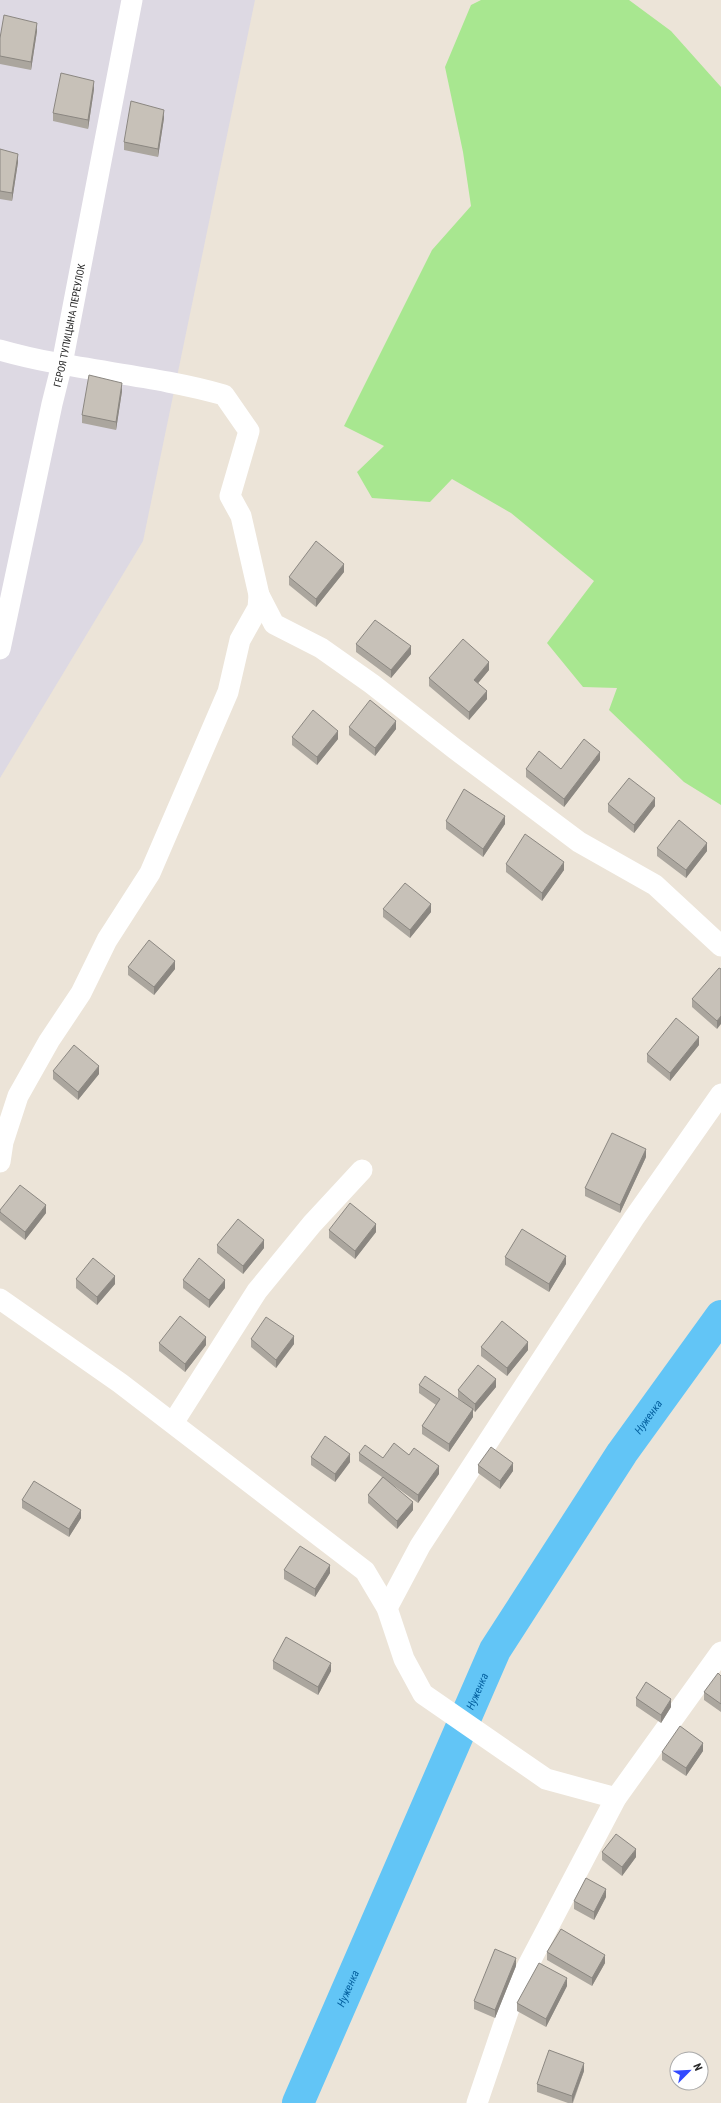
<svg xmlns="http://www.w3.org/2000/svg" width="721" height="2103" font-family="'Roboto Condensed',sans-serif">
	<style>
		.industrial { fill: #ddd9e3 }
		.green { fill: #a8e790 }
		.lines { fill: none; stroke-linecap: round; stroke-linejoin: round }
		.river { stroke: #62c5f6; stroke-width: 32 }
		.minor { stroke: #fff; stroke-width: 21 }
		.wall { fill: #aba69e }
		.shaded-wall { fill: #8b8781 }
		.building { fill: #c7c1b8; stroke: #8b8781 }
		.labels { text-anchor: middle; stroke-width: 3.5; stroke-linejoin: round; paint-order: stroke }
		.street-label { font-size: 10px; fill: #282828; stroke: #fff }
		.water-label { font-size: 11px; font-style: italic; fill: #04609f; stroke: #fff }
	</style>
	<rect width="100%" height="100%" fill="#ece4d8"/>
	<path class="industrial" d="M 0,0 L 255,0 L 143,541 L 0,778 Z"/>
	<path class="green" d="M 481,0 L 629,0 L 671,31 L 721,87 L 721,805 L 684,782 L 609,710 L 617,688 L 583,687 L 547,643 L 594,581 L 511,513 L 452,479 L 430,502 L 372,498 L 357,472 L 384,446 L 344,426 L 432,250 L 471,206 L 463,152 L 445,67 L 471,5 Z"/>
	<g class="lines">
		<path class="river" id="s1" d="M 298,2103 L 495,1650 L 622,1453 L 721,1316"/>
		<g class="minor">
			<path d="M 0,350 C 73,371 151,374 224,395 L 249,431 L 230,496 L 241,516 L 259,595 L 258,608 L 240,640 L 228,692 L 150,873 L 107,940 L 81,993 L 49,1041 L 18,1096 L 3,1142 L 0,1162"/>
			<path d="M 259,595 L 274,624 L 321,648 L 372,684 L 455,749 L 579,842 L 655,885 L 721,946"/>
			<path id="s2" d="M 0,649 L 52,404 L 62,364 L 132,0"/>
			<path d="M 0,1299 L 120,1383 L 365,1571 L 387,1608 L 404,1659 L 423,1694 L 546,1779 L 616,1798"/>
			<path d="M 173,1423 L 257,1291 L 312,1224 L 362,1170"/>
			<path d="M 387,1608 L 420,1546 L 634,1218 L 721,1094"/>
			<path d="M 477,2103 L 516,1988 L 616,1798 L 721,1652"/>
		</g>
	</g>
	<path class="wall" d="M 37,31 L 31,70 L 0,64 L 0,38 Z
		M 94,89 L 88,129 L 53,121 L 53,113 Z
		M 164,118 L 158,157 L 124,150 L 124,142 Z
		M 0,149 L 18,162 L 12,201 L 0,199 Z
		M 122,391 L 116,430 L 82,423 L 82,415 Z
		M 344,572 L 316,607 L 289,585 L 289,577 Z
		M 356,644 L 411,654 L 391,678 L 356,652 Z
		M 489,670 L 478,683 L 487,699 L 469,720 L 429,686 L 429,678 Z
		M 349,727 L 396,729 L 375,756 L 349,735 Z
		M 292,737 L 338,739 L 317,765 L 292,745 Z
		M 600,760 L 564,807 L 526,777 L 526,769 L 561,769 Z
		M 608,804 L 655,806 L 634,833 L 608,812 Z
		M 446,821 L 505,824 L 483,857 L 446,829 Z
		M 657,848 L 707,851 L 686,878 L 657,856 Z
		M 506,864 L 564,870 L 542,901 L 506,872 Z
		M 383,909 L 431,912 L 410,938 L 383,917 Z
		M 128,967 L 175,969 L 154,995 L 128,975 Z
		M 721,969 L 717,1029 L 692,1007 L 692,999 Z
		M 699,1045 L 670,1081 L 647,1062 L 647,1054 Z
		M 53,1071 L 99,1074 L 78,1100 L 53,1079 Z
		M 646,1157 L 620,1213 L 585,1196 L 585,1188 Z
		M 0,1210 L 46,1213 L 25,1240 L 0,1220 Z
		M 329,1230 L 376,1232 L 355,1259 L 329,1238 Z
		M 217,1245 L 264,1248 L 243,1274 L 217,1253 Z
		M 505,1257 L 566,1264 L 549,1292 L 505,1265 Z
		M 76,1279 L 115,1284 L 97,1305 L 76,1288 Z
		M 183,1280 L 225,1288 L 209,1308 L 183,1288 Z
		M 251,1339 L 294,1344 L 276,1368 L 251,1347 Z
		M 159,1343 L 206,1345 L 185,1372 L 159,1351 Z
		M 481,1347 L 528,1350 L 507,1376 L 481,1356 Z
		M 419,1385 L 463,1402 L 458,1398 L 458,1390 L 496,1387 L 475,1412 L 473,1410 L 473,1417 L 449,1452 L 422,1434 L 422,1426 L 436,1405 L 419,1393 Z
		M 359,1453 L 383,1458 L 409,1455 L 439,1474 L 418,1503 L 393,1485 L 413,1510 L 397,1529 L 368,1503 L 368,1495 L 382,1477 L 359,1461 Z
		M 311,1457 L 350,1462 L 335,1482 L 311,1465 Z
		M 478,1465 L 513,1471 L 500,1489 L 478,1473 Z
		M 22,1500 L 81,1518 L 69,1537 L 22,1508 Z
		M 284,1570 L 330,1573 L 315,1597 L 284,1579 Z
		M 273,1661 L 331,1671 L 318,1695 L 273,1669 Z
		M 721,1676 L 721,1712 L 704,1700 L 704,1692 Z
		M 636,1698 L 671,1707 L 661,1723 L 636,1706 Z
		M 703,1751 L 686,1776 L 662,1760 L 662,1752 Z
		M 602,1852 L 636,1857 L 622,1876 L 602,1860 Z
		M 606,1897 L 594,1920 L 574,1909 L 574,1901 Z
		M 547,1952 L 605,1963 L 592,1986 L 547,1960 Z
		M 516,1966 L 495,2018 L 474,2009 L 474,2001 Z
		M 567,1986 L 546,2027 L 517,2011 L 517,2003 Z
		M 584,2071 L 573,2103 L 568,2103 L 537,2092 L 537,2084 Z"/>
	<path class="shaded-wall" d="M 37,23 L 37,31 L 31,70 L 31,62 Z
		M 94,81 L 94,89 L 88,129 L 88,120 Z
		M 164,110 L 164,118 L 158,157 L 158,149 Z
		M 18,154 L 18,162 L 12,201 L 12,193 Z
		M 122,383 L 122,391 L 116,430 L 116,422 Z
		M 344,564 L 344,572 L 316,607 L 316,599 Z
		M 411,646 L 411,654 L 391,678 L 391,670 Z
		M 489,662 L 489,670 L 474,688 L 474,680 Z
		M 487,691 L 487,699 L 469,720 L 469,712 Z
		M 396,721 L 396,729 L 375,756 L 375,748 Z
		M 338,731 L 338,739 L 317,765 L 317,757 Z
		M 600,752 L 600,760 L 564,807 L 564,799 Z
		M 655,798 L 655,806 L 634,833 L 634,825 Z
		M 505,816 L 505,824 L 483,857 L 483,849 Z
		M 707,843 L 707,851 L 686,878 L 686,870 Z
		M 564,862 L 564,870 L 542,901 L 542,893 Z
		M 431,904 L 431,912 L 410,938 L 410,930 Z
		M 175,961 L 175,969 L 154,995 L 154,987 Z
		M 721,1016 L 721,1024 L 717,1029 L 717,1021 Z
		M 699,1037 L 699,1045 L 670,1081 L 670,1073 Z
		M 99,1066 L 99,1074 L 78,1100 L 78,1092 Z
		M 646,1149 L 646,1157 L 620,1213 L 620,1205 Z
		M 46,1205 L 46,1213 L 25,1240 L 25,1232 Z
		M 376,1224 L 376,1232 L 355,1259 L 355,1251 Z
		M 264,1240 L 264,1248 L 243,1274 L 243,1266 Z
		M 566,1256 L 566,1264 L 549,1292 L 549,1284 Z
		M 115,1276 L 115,1284 L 97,1305 L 97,1297 Z
		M 225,1280 L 225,1288 L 209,1308 L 209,1300 Z
		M 294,1336 L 294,1344 L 276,1368 L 276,1360 Z
		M 206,1337 L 206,1345 L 185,1372 L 185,1364 Z
		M 528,1342 L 528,1350 L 507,1376 L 507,1368 Z
		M 496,1379 L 496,1387 L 475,1412 L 475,1404 Z
		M 473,1409 L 473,1417 L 449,1452 L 449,1444 Z
		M 350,1454 L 350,1462 L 335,1482 L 335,1474 Z
		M 513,1463 L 513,1471 L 500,1489 L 500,1481 Z
		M 439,1466 L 439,1474 L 418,1503 L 418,1495 Z
		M 413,1502 L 413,1510 L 397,1529 L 397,1521 Z
		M 81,1510 L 81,1518 L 69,1537 L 69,1529 Z
		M 330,1565 L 330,1573 L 315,1597 L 315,1589 Z
		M 331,1663 L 331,1671 L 318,1695 L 318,1687 Z
		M 671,1699 L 671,1707 L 661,1723 L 661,1715 Z
		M 703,1743 L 703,1751 L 686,1776 L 686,1768 Z
		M 636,1849 L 636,1857 L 622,1876 L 622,1867 Z
		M 606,1889 L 606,1897 L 594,1920 L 594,1912 Z
		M 605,1955 L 605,1963 L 592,1986 L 592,1978 Z
		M 516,1958 L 516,1966 L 495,2018 L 495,2010 Z
		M 567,1978 L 567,1986 L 546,2027 L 546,2019 Z
		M 584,2063 L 584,2071 L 572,2103 L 572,2096 Z"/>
	<path class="building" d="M 4,15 L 37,23 L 31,62 L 0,56 L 0,38 Z
		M 61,73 L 94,81 L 88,120 L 53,113 Z
		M 131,101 L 164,110 L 158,149 L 124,142 Z
		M 0,149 L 18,154 L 12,193 L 0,191 Z
		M 89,375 L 122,383 L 116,422 L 82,415 Z
		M 316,541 L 344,564 L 316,599 L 289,577 Z
		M 375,620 L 411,646 L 391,670 L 356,644 Z
		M 463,639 L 489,662 L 474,680 L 487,691 L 469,712 L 429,678 Z
		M 370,700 L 396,721 L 375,748 L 349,727 Z
		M 313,710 L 338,731 L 317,757 L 292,737 Z
		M 584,739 L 600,752 L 564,799 L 526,769 L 539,751 L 561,769 Z
		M 629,778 L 655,798 L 634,825 L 608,804 Z
		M 464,789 L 505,816 L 483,849 L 446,821 Z
		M 679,820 L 707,843 L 686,870 L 657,848 Z
		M 525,834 L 564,862 L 542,893 L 506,864 Z
		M 405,883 L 431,904 L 410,930 L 383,909 Z
		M 149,940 L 175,961 L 154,987 L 128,967 Z
		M 719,968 L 721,969 L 721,1016 L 717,1021 L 692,999 Z
		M 676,1018 L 699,1037 L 670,1073 L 647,1054 Z
		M 74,1045 L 99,1066 L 78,1092 L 53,1071 Z
		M 612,1133 L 646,1149 L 620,1205 L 585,1188 Z
		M 20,1185 L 46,1205 L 25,1232 L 0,1212 L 0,1210 Z
		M 350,1203 L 376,1224 L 355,1251 L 329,1230 Z
		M 238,1219 L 264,1240 L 243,1266 L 217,1245 Z
		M 522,1229 L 566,1256 L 549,1284 L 505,1257 Z
		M 93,1258 L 115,1276 L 97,1297 L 76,1279 Z
		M 199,1258 L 225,1280 L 209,1300 L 183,1280 Z
		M 180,1316 L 206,1337 L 185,1364 L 159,1343 Z
		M 266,1317 L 294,1336 L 276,1360 L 251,1339 Z
		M 502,1321 L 528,1342 L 507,1368 L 481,1347 Z
		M 478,1365 L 496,1379 L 475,1404 L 458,1390 Z
		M 425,1376 L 473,1409 L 449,1444 L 422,1426 L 440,1399 L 419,1385 Z
		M 325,1436 L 350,1454 L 335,1474 L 311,1457 Z
		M 394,1443 L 409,1455 L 414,1448 L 439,1466 L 418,1495 L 359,1453 L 365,1445 L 383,1458 Z
		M 491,1447 L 513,1463 L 500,1481 L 478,1465 Z
		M 383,1477 L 413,1502 L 397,1521 L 368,1495 Z
		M 34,1481 L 81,1510 L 69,1529 L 22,1500 Z
		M 300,1546 L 330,1565 L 315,1589 L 284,1570 Z
		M 286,1637 L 331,1663 L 318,1687 L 273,1661 Z
		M 718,1673 L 721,1676 L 721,1704 L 704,1692 Z
		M 646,1682 L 671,1699 L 661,1715 L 636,1698 Z
		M 680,1726 L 703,1743 L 686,1768 L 662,1752 Z
		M 616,1834 L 636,1849 L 622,1867 L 602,1852 Z
		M 586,1878 L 606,1889 L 594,1912 L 574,1901 Z
		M 561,1929 L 605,1955 L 592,1978 L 547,1952 Z
		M 495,1949 L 516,1958 L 495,2010 L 474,2001 Z
		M 539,1963 L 567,1978 L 546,2019 L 517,2003 Z
		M 549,2050 L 584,2063 L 572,2096 L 537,2084 Z"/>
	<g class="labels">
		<g class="street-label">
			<text dy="4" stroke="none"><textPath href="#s2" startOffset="331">ГЕРОЯ ТУПИЦЫНА ПЕРЕУЛОК</textPath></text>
		</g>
		<g class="water-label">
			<text dy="4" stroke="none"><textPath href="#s1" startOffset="773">Нуженка</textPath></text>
			<text dy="4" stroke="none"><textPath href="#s1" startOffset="449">Нуженка</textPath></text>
			<text dy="4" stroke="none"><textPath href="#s1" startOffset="125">Нуженка</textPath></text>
		</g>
	</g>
	<g transform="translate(689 2071) rotate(66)"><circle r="19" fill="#ffffff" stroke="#a9a9a9"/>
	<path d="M0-3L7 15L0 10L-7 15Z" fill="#324aff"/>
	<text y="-6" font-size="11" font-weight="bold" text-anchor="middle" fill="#282828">N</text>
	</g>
</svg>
